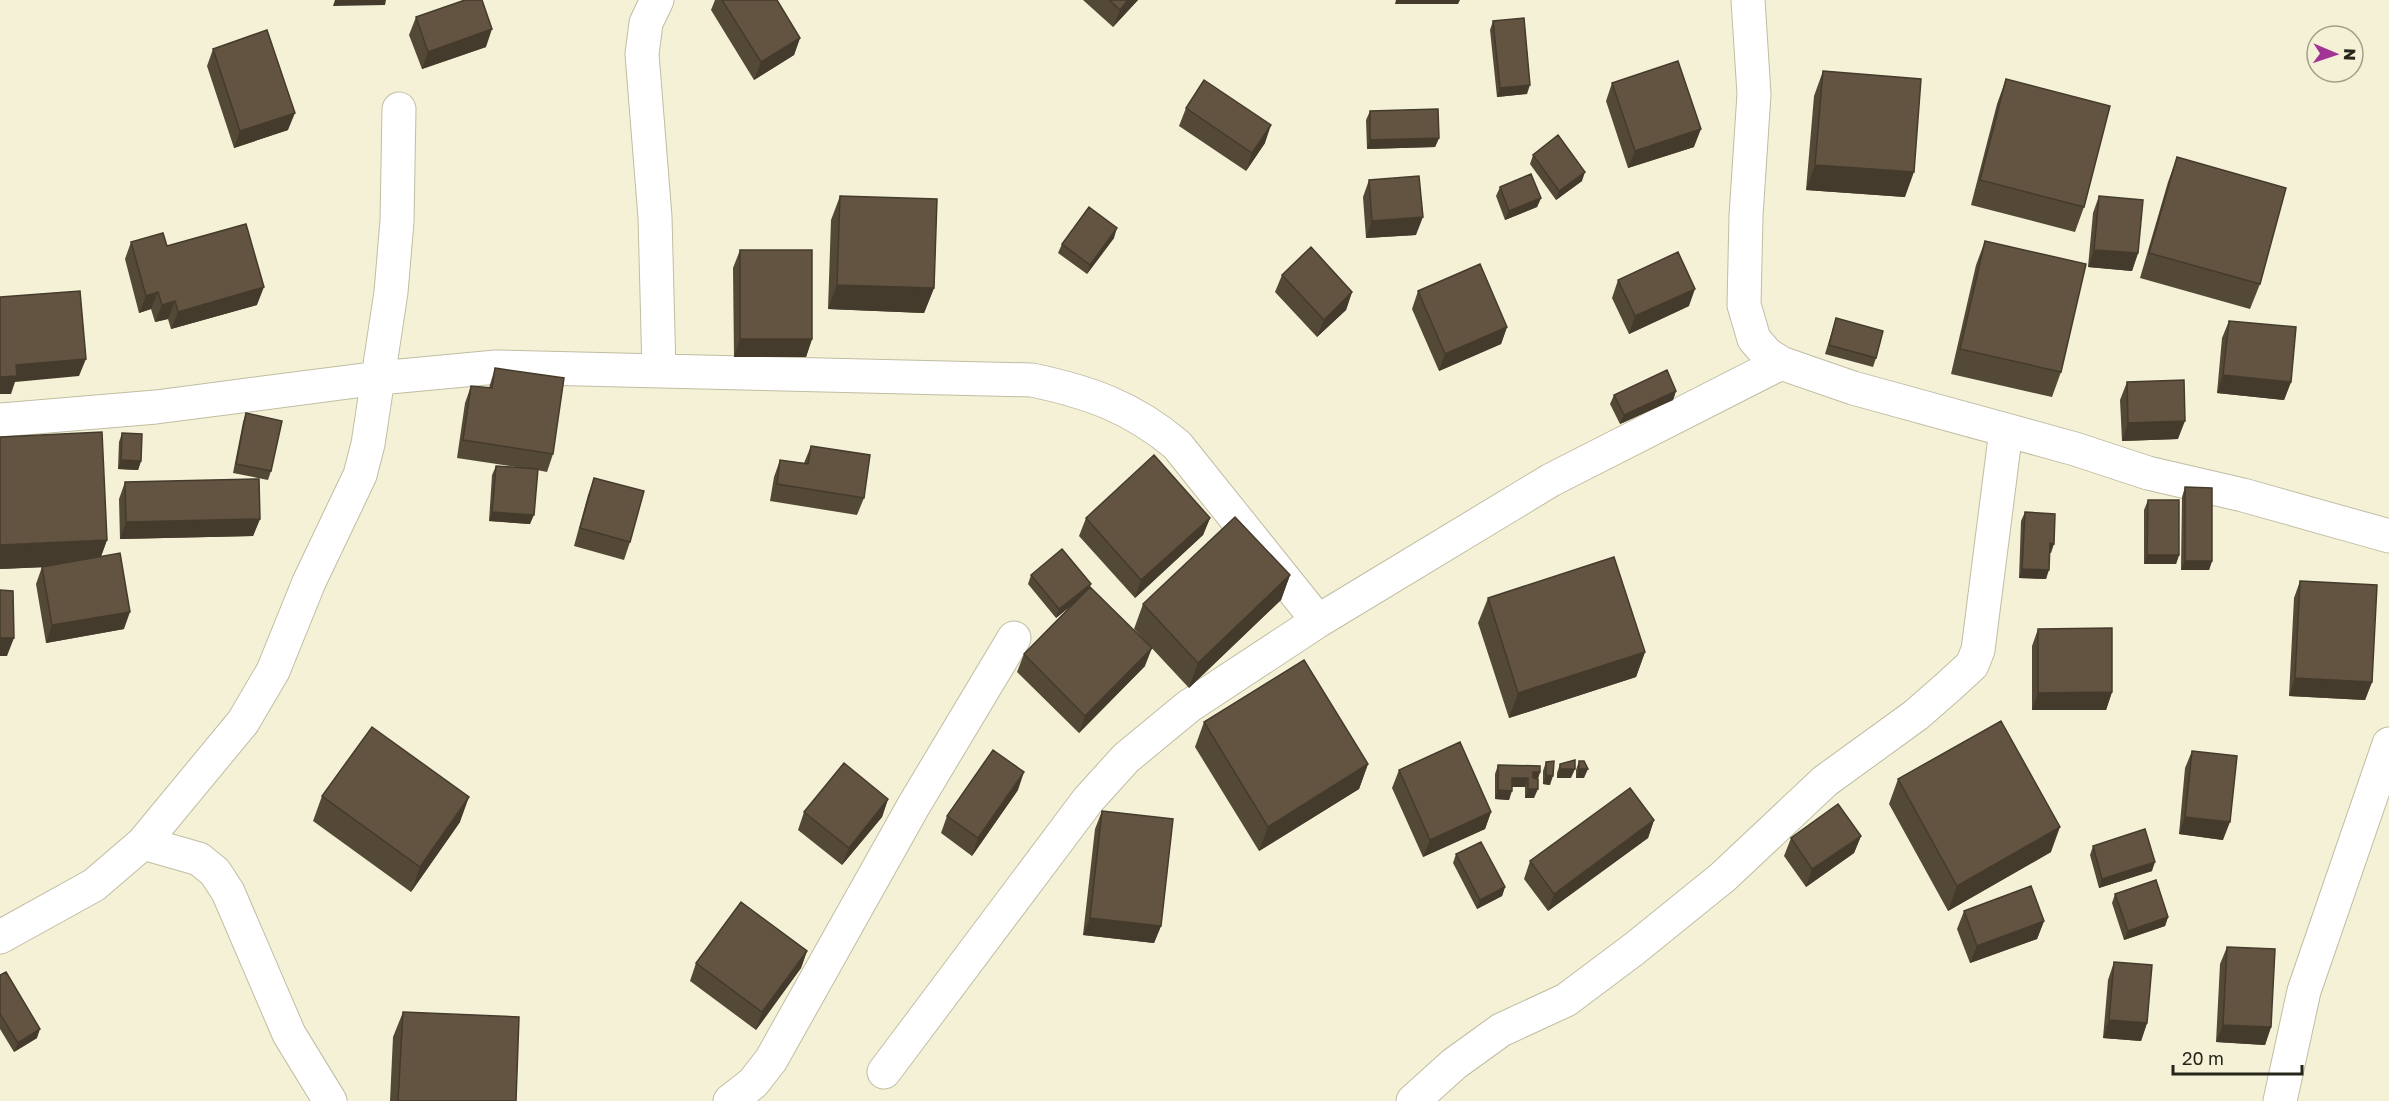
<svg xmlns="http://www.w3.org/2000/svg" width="2389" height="1101" font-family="'Golos Text',sans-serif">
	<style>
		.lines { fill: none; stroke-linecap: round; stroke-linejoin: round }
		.street-casing { stroke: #c0bda3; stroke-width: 35 }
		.street { stroke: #fff; stroke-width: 33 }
		.wall { fill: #544837 }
		.shaded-wall { fill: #453b2d }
		.building { fill: #625440; stroke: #453b2d; stroke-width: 1.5 }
	</style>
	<rect width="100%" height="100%" fill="#f4f1d6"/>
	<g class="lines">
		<defs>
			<path id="street" d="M 657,0 L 646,23 L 642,54 L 655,217 L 659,371
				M 1748,0 L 1754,94 L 1746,216 L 1744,305 L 1754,339 L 1767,354 L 1781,363 L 1853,388 L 2075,449 L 2148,473 L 2243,495 L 2389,536
				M 0,420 L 156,407 L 379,378 L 496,367 L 1032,380 C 1089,392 1132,407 1177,445 L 1318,621
				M 143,843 L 199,859 L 215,872 L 228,892 L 289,1034 L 330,1101
				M 0,937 L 94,885 L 143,843 L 243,722 L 273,671 L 309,582 L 360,475 L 368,444 L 391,292 L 397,221 L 399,109
				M 884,1072 L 1088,800 L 1126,758 L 1189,706 L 1318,621 L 1551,480 L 1781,363
				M 730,1101 L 753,1083 L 771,1060 L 914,805 L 1014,638
				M 1413,1101 L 1454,1064 L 1501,1030 L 1566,1000 L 1634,949 L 1723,877 L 1825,781 L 1916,715 L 1948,687 L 1972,665 L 1978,650 L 2006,430
				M 2280,1101 L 2304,991 L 2389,744"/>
		</defs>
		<use href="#street" class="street-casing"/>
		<use href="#street" class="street"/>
	</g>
	<path class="wall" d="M 715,0 L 777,0 L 800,38 L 794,55 L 754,80 L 711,10 Z
		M 1083,0 L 1138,0 L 1113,27 Z
		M 416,17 L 486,47 L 422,69 L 409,35 Z
		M 1493,21 L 1527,94 L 1497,97 L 1490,30 Z
		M 213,49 L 288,130 L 234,148 L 207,66 Z
		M 1823,71 L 1905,197 L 1806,190 L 1814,96 Z
		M 2006,79 L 2084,207 L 2075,232 L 1971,205 L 1997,104 Z
		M 1612,83 L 1694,147 L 1628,168 L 1606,101 Z
		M 1186,108 L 1265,143 L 1246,171 L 1179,126 Z
		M 1370,111 L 1439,138 L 1435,147 L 1367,149 L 1366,120 Z
		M 1533,155 L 1582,181 L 1556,200 L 1530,164 Z
		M 2177,157 L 2260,284 L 2250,309 L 2140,278 L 2168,182 Z
		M 1369,180 L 1416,235 L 1366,238 L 1363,197 Z
		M 1500,187 L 1541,198 L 1537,207 L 1505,220 L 1496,196 Z
		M 840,196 L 934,288 L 924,313 L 828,309 L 831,220 Z
		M 2099,196 L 2138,253 L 2132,271 L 2088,267 L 2093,213 Z
		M 1114,238 L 1087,274 L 1058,253 L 1062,244 Z
		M 1985,241 L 2061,372 L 2052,397 L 1951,374 L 1976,265 Z
		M 131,242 L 167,246 L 257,305 L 171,329 L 168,319 L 155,322 L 151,309 L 139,313 L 125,259 Z
		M 740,250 L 812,339 L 806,357 L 734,357 L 733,268 Z
		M 1282,275 L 1352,292 L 1346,310 L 1317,337 L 1275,292 Z
		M 1618,280 L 1689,306 L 1629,334 L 1612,298 Z
		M 1418,291 L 1507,327 L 1501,344 L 1439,371 L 1412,309 Z
		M 1836,318 L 1876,358 L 1873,367 L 1825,354 Z
		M 2229,321 L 2291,382 L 2284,400 L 2217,393 L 2222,338 Z
		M 495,368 L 553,454 L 547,472 L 537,470 L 530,524 L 489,521 L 492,475 L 496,466 L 523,468 L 457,458 L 465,403 L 471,386 L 489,388 Z
		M 2127,382 L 2178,439 L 2122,441 L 2120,400 Z
		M 1676,391 L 1673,400 L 1620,424 L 1610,404 L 1614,395 Z
		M 246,413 L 271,471 L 268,480 L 233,473 L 243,422 Z
		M 122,433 L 141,461 L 138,470 L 118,469 L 119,442 Z
		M 811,446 L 864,498 L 857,515 L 770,501 L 774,477 L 780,460 L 804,463 Z
		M 594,478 L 630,542 L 624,560 L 574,546 L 588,495 Z
		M 125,482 L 260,519 L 253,536 L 120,539 L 119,499 Z
		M 2185,487 L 2212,561 L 2209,570 L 2181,570 L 2182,497 Z
		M 2148,500 L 2179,555 L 2176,564 L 2144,564 L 2144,510 Z
		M 2025,512 L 2051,553 L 2050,553 L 2046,579 L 2019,578 L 2021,521 Z
		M 1086,518 L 1210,518 L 1203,535 L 1135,598 L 1079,536 Z
		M 107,540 L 101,556 L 124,629 L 46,643 L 36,584 L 42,567 L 0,569 Z
		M 1031,575 L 1091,584 L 1089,588 L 1145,666 L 1079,733 L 1017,672 L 1024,654 L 1073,604 L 1056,618 L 1028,584 Z
		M 1290,575 L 1281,600 L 1189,688 L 1134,629 L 1143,604 Z
		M 2300,581 L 2372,682 L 2365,700 L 2289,696 L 2294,598 Z
		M 1488,598 L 1645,652 L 1636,677 L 1509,718 L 1478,623 Z
		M 2038,629 L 2112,692 L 2106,710 L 2032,710 L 2032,646 Z
		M 1204,722 L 1368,764 L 1359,789 L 1259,851 L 1195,747 Z
		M 2192,751 L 2223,840 L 2179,834 L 2185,768 Z
		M 1579,761 L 1584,778 L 1576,778 L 1576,770 Z
		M 1546,762 L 1550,785 L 1543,784 L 1543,771 Z
		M 1560,764 L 1571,778 L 1557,778 L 1557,773 Z
		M 1498,765 L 1540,772 L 1538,779 L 1534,798 L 1525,798 L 1525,787 L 1512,787 L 1509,800 L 1495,799 L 1495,774 Z
		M 1399,770 L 1491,812 L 1485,829 L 1423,857 L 1392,788 Z
		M 1898,779 L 2051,852 L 1948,911 L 1889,804 Z
		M 1018,790 L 972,856 L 941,833 L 947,816 Z
		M 322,796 L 460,822 L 411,892 L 313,821 Z
		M 888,799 L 882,817 L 842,865 L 798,830 L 804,812 Z
		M 1102,811 L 1161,926 L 1154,943 L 1083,935 L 1095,829 Z
		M 1654,820 L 1648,838 L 1548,911 L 1524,879 L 1530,861 Z
		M 1861,836 L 1854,853 L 1806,887 L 1784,856 L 1791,838 Z
		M 2093,846 L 2152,871 L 2099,888 L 2090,855 Z
		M 1456,854 L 1505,887 L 1502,896 L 1477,909 L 1453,863 Z
		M 2115,894 L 2168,917 L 2165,926 L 2124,940 L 2112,903 Z
		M 1964,911 L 2044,921 L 2037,939 L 1970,963 L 1957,929 Z
		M 2227,947 L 2271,1027 L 2265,1045 L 2216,1042 L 2220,964 Z
		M 807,951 L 801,968 L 756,1030 L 690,981 L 696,963 Z
		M 2114,962 L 2147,1023 L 2141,1041 L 2103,1038 L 2108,980 Z
		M 0,975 L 37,1038 L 14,1052 L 0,1029 Z
		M 403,1012 L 516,1101 L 390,1101 L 393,1037 Z"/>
	<path class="shaded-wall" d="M 335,0 L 386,0 L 385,5 L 333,6 Z
		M 1128,0 L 1138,0 L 1113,27 L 1120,10 Z
		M 1396,0 L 1460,0 L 1458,4 L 1395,4 Z
		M 492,29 L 486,47 L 422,69 L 428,52 Z
		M 800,38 L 794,55 L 754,80 L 761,62 Z
		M 1530,85 L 1527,94 L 1497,97 L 1500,88 Z
		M 295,113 L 288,130 L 234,148 L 240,131 Z
		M 1271,125 L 1265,143 L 1246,171 L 1252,153 Z
		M 1701,129 L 1694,147 L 1628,168 L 1635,151 Z
		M 1439,138 L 1435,147 L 1367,149 L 1370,140 Z
		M 1815,165 L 1914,172 L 1905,197 L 1806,190 Z
		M 1585,172 L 1582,181 L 1556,200 L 1559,191 Z
		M 1541,198 L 1537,207 L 1505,220 L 1509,211 Z
		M 1423,217 L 1416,235 L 1366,238 L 1372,221 Z
		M 1117,228 L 1114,238 L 1087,274 L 1090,265 Z
		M 2094,250 L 2138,253 L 2132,271 L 2088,267 Z
		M 837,285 L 934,288 L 924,313 L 828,309 Z
		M 264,287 L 257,305 L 171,329 L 178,312 Z
		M 1695,289 L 1689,306 L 1629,334 L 1635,316 Z
		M 158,292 L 151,309 L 139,313 L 146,296 Z
		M 1352,292 L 1346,310 L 1317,337 L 1324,320 Z
		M 175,301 L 168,319 L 155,322 L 162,305 Z
		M 1507,327 L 1501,344 L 1439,371 L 1445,354 Z
		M 740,339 L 812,339 L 806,357 L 734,357 Z
		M 86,359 L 79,376 L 15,382 L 11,394 L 0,394 L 0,377 L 16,365 Z
		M 2223,375 L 2291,382 L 2284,400 L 2217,393 Z
		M 1676,391 L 1673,400 L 1620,424 L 1624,415 Z
		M 2185,421 L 2178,439 L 2122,441 L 2128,423 Z
		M 121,460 L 141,461 L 138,470 L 118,469 Z
		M 492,512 L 534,515 L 530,524 L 489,521 Z
		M 1210,518 L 1203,535 L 1135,598 L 1141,580 Z
		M 260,519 L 253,536 L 120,539 L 126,522 Z
		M 107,540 L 98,565 L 0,569 L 0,545 Z
		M 2050,543 L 2054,544 L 2051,553 L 2047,552 Z
		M 2147,555 L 2179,555 L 2176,564 L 2144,564 Z
		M 2185,561 L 2212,561 L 2209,570 L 2181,570 Z
		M 2022,569 L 2049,570 L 2046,579 L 2019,578 Z
		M 1290,575 L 1281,600 L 1189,688 L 1198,663 Z
		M 1091,584 L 1087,593 L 1056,618 L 1059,609 Z
		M 130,612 L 124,629 L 46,643 L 52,625 Z
		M 0,638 L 14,638 L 7,656 L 0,656 Z
		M 1152,648 L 1145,666 L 1079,733 L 1085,716 Z
		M 1645,652 L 1636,677 L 1509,718 L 1518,693 Z
		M 2295,678 L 2372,682 L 2365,700 L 2289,696 Z
		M 2112,692 L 2106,710 L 2032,710 L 2038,693 Z
		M 1368,764 L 1359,789 L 1259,851 L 1268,827 Z
		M 1560,769 L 1575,769 L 1571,778 L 1557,778 Z
		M 1579,769 L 1588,769 L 1584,778 L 1576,778 Z
		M 1024,772 L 1018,790 L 972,856 L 978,838 Z
		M 1533,772 L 1540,772 L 1537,781 L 1529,781 Z
		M 1546,775 L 1553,776 L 1550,785 L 1543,784 Z
		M 1512,778 L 1528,778 L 1525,787 L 1509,787 Z
		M 1528,789 L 1538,789 L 1534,798 L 1525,798 Z
		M 1498,790 L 1512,791 L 1509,800 L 1495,799 Z
		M 469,797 L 460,822 L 411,892 L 420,867 Z
		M 888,799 L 882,817 L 842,865 L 849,848 Z
		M 1491,812 L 1485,829 L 1423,857 L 1430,840 Z
		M 2185,817 L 2230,822 L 2223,840 L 2179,834 Z
		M 1654,820 L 1648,838 L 1548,911 L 1554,894 Z
		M 2060,827 L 2051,852 L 1948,911 L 1957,886 Z
		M 1861,836 L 1854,853 L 1806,887 L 1812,869 Z
		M 2155,862 L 2152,871 L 2099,888 L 2102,879 Z
		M 1505,887 L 1502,896 L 1477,909 L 1480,900 Z
		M 2168,917 L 2165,926 L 2124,940 L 2128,931 Z
		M 1090,918 L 1161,926 L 1154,943 L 1083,935 Z
		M 2044,921 L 2037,939 L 1970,963 L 1977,946 Z
		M 807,951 L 801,968 L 756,1030 L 762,1012 Z
		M 2109,1020 L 2147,1023 L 2141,1041 L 2103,1038 Z
		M 2223,1025 L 2271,1027 L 2265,1045 L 2216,1042 Z
		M 40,1029 L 37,1038 L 14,1052 L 18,1043 Z"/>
	<path class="building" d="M 465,0 L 482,0 L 492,29 L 428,52 L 416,17 Z
		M 722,0 L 777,0 L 800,38 L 761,62 Z
		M 1109,0 L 1128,0 L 1120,10 Z
		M 1524,18 L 1530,85 L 1500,88 L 1493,21 Z
		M 267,30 L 295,113 L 240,131 L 213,49 Z
		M 1678,61 L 1701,129 L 1635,151 L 1612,83 Z
		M 1823,71 L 1921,79 L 1914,172 L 1815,165 Z
		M 2006,79 L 2110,106 L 2084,207 L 1980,180 Z
		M 1204,80 L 1271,125 L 1252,153 L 1186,108 Z
		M 1438,109 L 1439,138 L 1370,140 L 1370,111 Z
		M 1558,135 L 1585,172 L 1559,191 L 1533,155 Z
		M 2177,157 L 2286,188 L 2260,284 L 2149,253 Z
		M 1531,174 L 1541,198 L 1509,211 L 1500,187 Z
		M 1419,176 L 1423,217 L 1372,221 L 1369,180 Z
		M 840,196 L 937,199 L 934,288 L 837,285 Z
		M 2099,196 L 2143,200 L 2138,253 L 2094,250 Z
		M 1089,207 L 1117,228 L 1090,265 L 1062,244 Z
		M 246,224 L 264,287 L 178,312 L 175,301 L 162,305 L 158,292 L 146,296 L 131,242 L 163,233 L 167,246 Z
		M 1985,241 L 2086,264 L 2061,372 L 1960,349 Z
		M 1311,247 L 1352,292 L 1324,320 L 1282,275 Z
		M 740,250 L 812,250 L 812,339 L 740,339 Z
		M 1678,252 L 1695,289 L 1635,316 L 1618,280 Z
		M 1480,264 L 1507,327 L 1445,354 L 1418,291 Z
		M 80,291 L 86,359 L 16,365 L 17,376 L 0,377 L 0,297 Z
		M 1836,318 L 1883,331 L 1876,358 L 1829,345 Z
		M 2229,321 L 2296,327 L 2291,382 L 2223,375 Z
		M 495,368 L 564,378 L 553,454 L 463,440 L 471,386 L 492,388 Z
		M 1667,370 L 1676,391 L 1624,415 L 1614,395 Z
		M 2184,380 L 2185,421 L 2128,423 L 2127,382 Z
		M 246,413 L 282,421 L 271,471 L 236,464 Z
		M 102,432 L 107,540 L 0,545 L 0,437 Z
		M 122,433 L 142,434 L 141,461 L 121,460 Z
		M 811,446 L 870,455 L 864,498 L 777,484 L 780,460 L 808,464 Z
		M 1154,455 L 1210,518 L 1141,580 L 1086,518 Z
		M 496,466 L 538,469 L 534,515 L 492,512 Z
		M 594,478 L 644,491 L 630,542 L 580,528 Z
		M 259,479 L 260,519 L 126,522 L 125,482 Z
		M 2185,487 L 2212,488 L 2212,561 L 2185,561 Z
		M 2148,500 L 2179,500 L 2179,555 L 2147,555 Z
		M 2025,512 L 2055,514 L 2054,544 L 2050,543 L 2049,570 L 2022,569 Z
		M 1235,517 L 1290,575 L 1198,663 L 1143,604 Z
		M 1062,549 L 1091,584 L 1059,609 L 1031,575 Z
		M 120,553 L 130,612 L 52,625 L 42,567 Z
		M 1614,557 L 1645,652 L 1518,693 L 1488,598 Z
		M 2300,581 L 2377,585 L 2372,682 L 2295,678 Z
		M 1090,587 L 1152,648 L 1085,716 L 1024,654 Z
		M 0,590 L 13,591 L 14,638 L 0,638 Z
		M 2112,628 L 2112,692 L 2038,693 L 2038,629 Z
		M 1304,660 L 1368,764 L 1268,827 L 1204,722 Z
		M 2001,721 L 2060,827 L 1957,886 L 1898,779 Z
		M 372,727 L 469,797 L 420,867 L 322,796 Z
		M 1460,742 L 1491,812 L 1430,840 L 1399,770 Z
		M 993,750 L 1024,772 L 978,838 L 947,816 Z
		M 2192,751 L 2237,756 L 2230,822 L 2185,817 Z
		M 1575,760 L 1575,769 L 1560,769 L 1560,764 Z
		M 1554,761 L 1553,776 L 1546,775 L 1546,762 Z
		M 1579,761 L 1584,761 L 1588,769 L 1579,769 Z
		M 844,763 L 888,799 L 849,848 L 804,812 Z
		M 1498,765 L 1540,766 L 1540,772 L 1533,772 L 1533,778 L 1538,779 L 1538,789 L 1528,789 L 1528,778 L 1512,778 L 1512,791 L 1498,790 Z
		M 1630,788 L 1654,820 L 1554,894 L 1530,861 Z
		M 1838,804 L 1861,836 L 1812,869 L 1791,838 Z
		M 1102,811 L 1173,819 L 1161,926 L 1090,918 Z
		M 2145,829 L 2155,862 L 2102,879 L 2093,846 Z
		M 1481,842 L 1505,887 L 1480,900 L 1456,854 Z
		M 2156,880 L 2168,917 L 2128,931 L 2115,894 Z
		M 2031,886 L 2044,921 L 1977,946 L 1964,911 Z
		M 741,902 L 807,951 L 762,1012 L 696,963 Z
		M 2227,947 L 2275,949 L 2271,1027 L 2223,1025 Z
		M 2114,962 L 2152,965 L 2147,1023 L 2109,1020 Z
		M 6,972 L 40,1029 L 18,1043 L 0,1014 L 0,975 Z
		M 403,1012 L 519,1017 L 516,1101 L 398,1101 Z"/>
	<g transform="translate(2335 54) rotate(92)"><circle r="28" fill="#f4f1d6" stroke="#a29f8b" stroke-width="1.5"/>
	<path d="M0-4.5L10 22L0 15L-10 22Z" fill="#a13494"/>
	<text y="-9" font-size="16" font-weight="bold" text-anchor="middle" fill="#26251a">N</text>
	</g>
	<path d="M2173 1065v9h129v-9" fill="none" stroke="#26251a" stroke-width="3"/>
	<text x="2182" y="1065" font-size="18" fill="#26251a" stroke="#f4f1d6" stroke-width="4.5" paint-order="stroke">20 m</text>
</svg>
